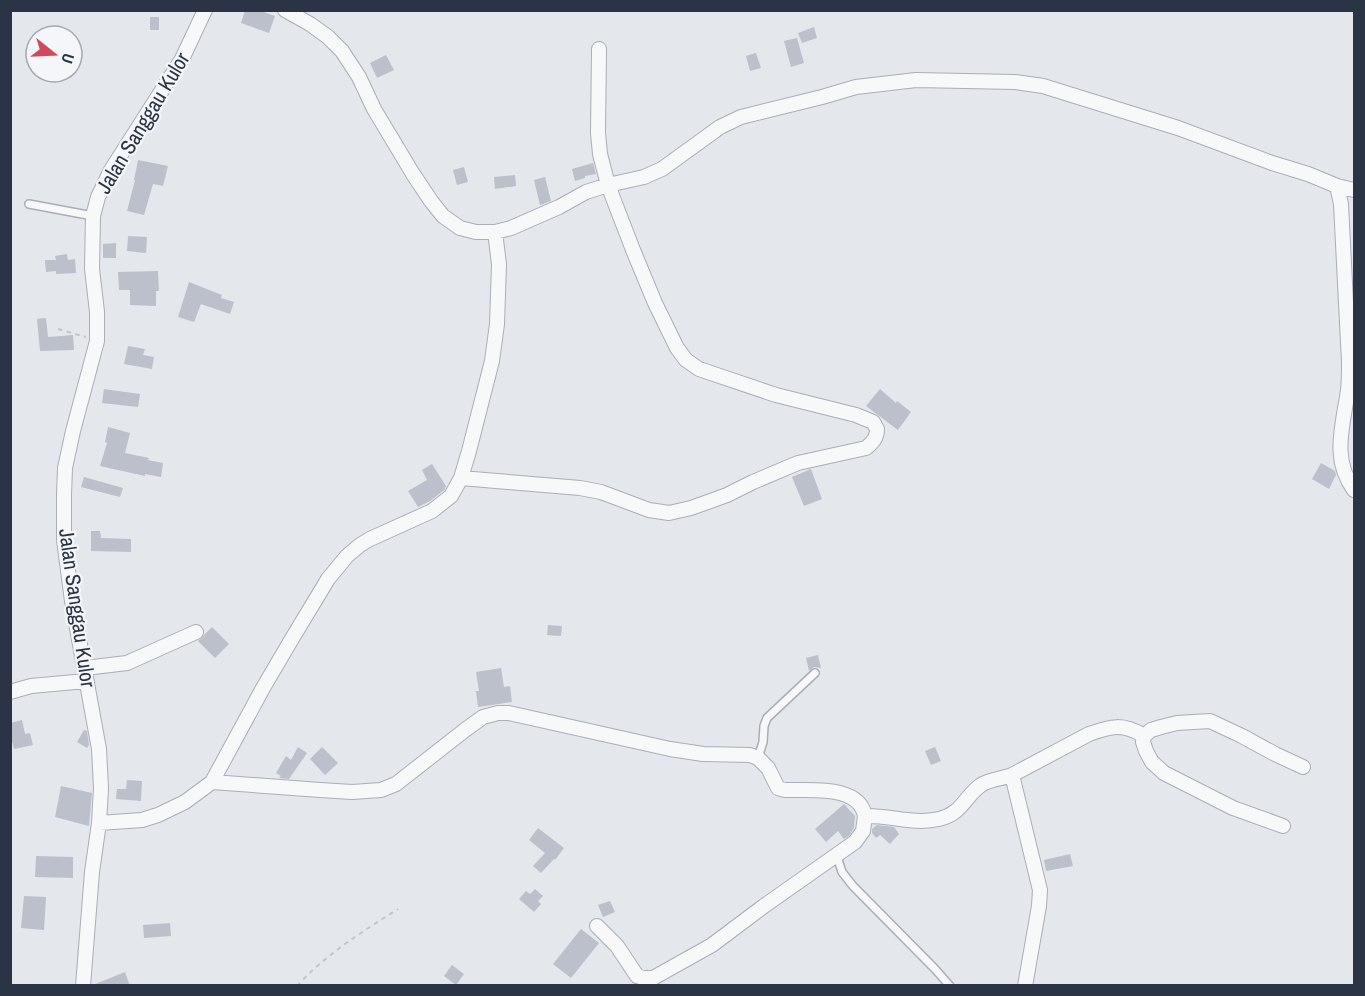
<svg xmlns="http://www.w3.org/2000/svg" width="1365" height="996" font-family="'Archivo Narrow',sans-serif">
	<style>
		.building { fill: #bbc0ca }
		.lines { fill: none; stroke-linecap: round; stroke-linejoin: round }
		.lane-casing { stroke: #a9aeb7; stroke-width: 10 }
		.street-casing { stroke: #a9aeb7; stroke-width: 16 }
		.path { stroke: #c2c5cb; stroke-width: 2; stroke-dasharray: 4.5 4.5; stroke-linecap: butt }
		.lane { stroke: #f7f8fa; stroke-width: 7 }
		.street { stroke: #f7f8fa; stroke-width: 14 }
		.labels { text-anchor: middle; stroke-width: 4.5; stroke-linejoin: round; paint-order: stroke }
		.street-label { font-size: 21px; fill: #2b3445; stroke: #f4f6f9 }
	</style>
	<rect width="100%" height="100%" fill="#e4e7ec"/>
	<path class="building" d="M 245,10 L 258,10 L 275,16 L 269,33 L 241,23 Z
		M 150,17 L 159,17 L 159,30 L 150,30 Z
		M 814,27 L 817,38 L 802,43 L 798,33 Z
		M 797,38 L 804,63 L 791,67 L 784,41 Z
		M 756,53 L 761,68 L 750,71 L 746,56 Z
		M 386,55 L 394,70 L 377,78 L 370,63 Z
		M 138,160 L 168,166 L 163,186 L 153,184 L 144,215 L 127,211 L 135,180 L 134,180 Z
		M 593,163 L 596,174 L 585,176 L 585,178 L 575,181 L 572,169 Z
		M 464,167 L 468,182 L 457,185 L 453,170 Z
		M 515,175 L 516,186 L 495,189 L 494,177 Z
		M 545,177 L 551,201 L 540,205 L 534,180 Z
		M 128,236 L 147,237 L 146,253 L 127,251 Z
		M 116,243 L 116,258 L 103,258 L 103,244 Z
		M 67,254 L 68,260 L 75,259 L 76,273 L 56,274 L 56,271 L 46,272 L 45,260 L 56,260 L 55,256 Z
		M 158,271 L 159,291 L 156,291 L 156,306 L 130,305 L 130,290 L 119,290 L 118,272 Z
		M 189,282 L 222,295 L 221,298 L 234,302 L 230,314 L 201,304 L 194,322 L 178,317 Z
		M 46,318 L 48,337 L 73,335 L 74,350 L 40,351 L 37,319 Z
		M 128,346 L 145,349 L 143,355 L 154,357 L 152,369 L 124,364 Z
		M 104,389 L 140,394 L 138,407 L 102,403 Z
		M 880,389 L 896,403 L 897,401 L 911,412 L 898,430 L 866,406 Z
		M 108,427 L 130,433 L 125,453 L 149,458 L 148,460 L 163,463 L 161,477 L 145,474 L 145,476 L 100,466 L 107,443 L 105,442 Z
		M 1321,463 L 1335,471 L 1336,475 L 1329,489 L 1312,479 Z
		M 432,464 L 446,486 L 444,490 L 430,501 L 418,507 L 408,491 L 427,480 L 422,470 Z
		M 811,469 L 822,499 L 804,506 L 792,477 Z
		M 84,477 L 123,488 L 120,497 L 81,487 Z
		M 91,531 L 100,531 L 101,538 L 131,539 L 131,552 L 91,551 Z
		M 548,625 L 562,626 L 561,636 L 547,635 Z
		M 212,627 L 229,644 L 215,658 L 198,641 Z
		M 818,655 L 821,668 L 814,667 L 809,671 L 806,658 Z
		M 501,668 L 504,687 L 510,686 L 512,702 L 478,707 L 476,691 L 479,691 L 476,672 Z
		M 22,720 L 25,734 L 30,733 L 33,745 L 14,749 L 10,734 L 10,723 Z
		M 84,730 L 87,731 L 89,745 L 87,748 L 77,742 Z
		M 298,747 L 307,753 L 289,779 L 279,778 L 281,776 L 276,773 L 286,756 L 291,760 Z
		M 322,747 L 338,763 L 325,775 L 310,759 Z
		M 935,747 L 941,761 L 931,765 L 925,751 Z
		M 127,780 L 142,781 L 141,801 L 116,799 L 117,789 L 126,789 Z
		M 61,786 L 92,793 L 89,826 L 55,817 Z
		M 844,804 L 855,816 L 854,828 L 849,836 L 844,839 L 838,831 L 826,842 L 815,829 Z
		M 877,825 L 894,827 L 899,834 L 890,844 L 880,835 L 876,838 L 872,833 L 872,829 Z
		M 538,828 L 564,848 L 555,860 L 554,859 L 541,873 L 533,866 L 545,853 L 529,840 Z
		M 1070,854 L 1073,866 L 1046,871 L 1044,860 Z
		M 36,856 L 73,857 L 73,878 L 35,877 Z
		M 535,889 L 543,896 L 538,901 L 541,904 L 534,912 L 519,899 L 526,891 L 530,894 Z
		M 24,896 L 46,897 L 44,930 L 21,928 Z
		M 610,901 L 615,912 L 603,917 L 598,905 Z
		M 170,923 L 171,936 L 144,938 L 143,925 Z
		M 581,929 L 599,943 L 571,978 L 553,964 Z
		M 452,965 L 464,974 L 456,985 L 444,976 Z
		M 125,972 L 130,986 L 93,986 L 93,985 Z"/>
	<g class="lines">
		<defs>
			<path id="lane" d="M 29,204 L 93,216
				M 758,758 L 763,742 L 764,726 L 767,718 L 815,673
				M 837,856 L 842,872 L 853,886 L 935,969 L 950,986"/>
			<path id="street" d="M 285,10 L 310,24 L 328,37 L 342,51 L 359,77 L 374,109 L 413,174 L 431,201 L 443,216 L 460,228 L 476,232 L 495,232 L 511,228 L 559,207 L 586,192 L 608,185 L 644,177 L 662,169 L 720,127 L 741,117 L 822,97 L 856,87 L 916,80 L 1015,82 L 1043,86 L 1178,128 L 1272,163 L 1308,174 L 1337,186 L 1354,190
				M 1337,186 L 1341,204 L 1349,362 C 1349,371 1349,381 1348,390 C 1343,426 1331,458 1354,490
				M 461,478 L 580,488 L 601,492 L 649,510 L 669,513 L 691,508 L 727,495 L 753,482 L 798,463 L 866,448 C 873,442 877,438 877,429 L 873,422 L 856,415 L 776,395 L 699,369 L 686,360 L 677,348 L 655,303 L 633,250 L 608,185 L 600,154 L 598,133 L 599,49
				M 85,668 L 127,663 L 196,632
				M 10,692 L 31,686 L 86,681
				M 1012,775 L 1089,734 C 1111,726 1123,723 1144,736
				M 212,782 L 320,790 L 352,792 L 381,790 L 396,784 L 465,730 L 483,717 L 498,713 L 509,713 L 670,749 L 703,754 L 750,755 L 758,758 L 768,768 L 778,788 L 785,790 C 810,791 859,784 865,816 C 890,815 913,825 939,819 C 963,813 964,797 981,785 C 990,779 1002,779 1012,775 L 1040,890 L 1039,906 L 1025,986
				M 99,823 L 142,820 L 158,815 L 185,802 L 212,782 L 263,688 L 290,642 L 328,579 L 347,556 L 360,545 L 370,539 L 432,511 L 451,496 L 461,478 L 469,451 L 492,361 L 497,324 L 499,264 L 495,232
				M 1283,826 L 1233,808 L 1164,773 L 1152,762 L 1146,751 L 1143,742 L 1144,736 L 1151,730 L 1161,727 L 1177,723 L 1210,721 L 1242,736 L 1275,754 L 1303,767
				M 597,926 L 617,946 L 637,976 L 644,978 L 653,978 L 712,945 L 764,906 L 855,842 L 863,831 L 865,816
				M 83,986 L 92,872 L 99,823 L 101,788 L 99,749 L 72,601 L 64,540 L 64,495 L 65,468 L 73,431 L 97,341 L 97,312 L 92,269 L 93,216 L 98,197 L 111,170 L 182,59 L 205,10"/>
		</defs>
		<use href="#lane" class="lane-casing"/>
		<use href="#street" class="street-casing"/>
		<path class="path" d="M 58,329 L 86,337
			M 297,986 C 326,954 362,932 398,909"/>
		<use href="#lane" class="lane"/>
		<use href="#street" class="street"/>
	</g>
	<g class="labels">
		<g class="street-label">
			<text transform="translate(143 123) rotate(-59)" y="7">Jalan Sanggau Kulor</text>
			<text transform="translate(77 608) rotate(82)" y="7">Jalan Sanggau Kulor</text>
		</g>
	</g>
	<rect width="1365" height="996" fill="none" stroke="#2b3445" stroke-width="24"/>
	<g transform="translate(54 54) rotate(108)"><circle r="28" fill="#f4f6f9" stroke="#a4a8b1" stroke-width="1.5"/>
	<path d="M0-4.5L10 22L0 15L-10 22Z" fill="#d1495b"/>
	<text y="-9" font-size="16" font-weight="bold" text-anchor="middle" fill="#2b3445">U</text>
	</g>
</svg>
